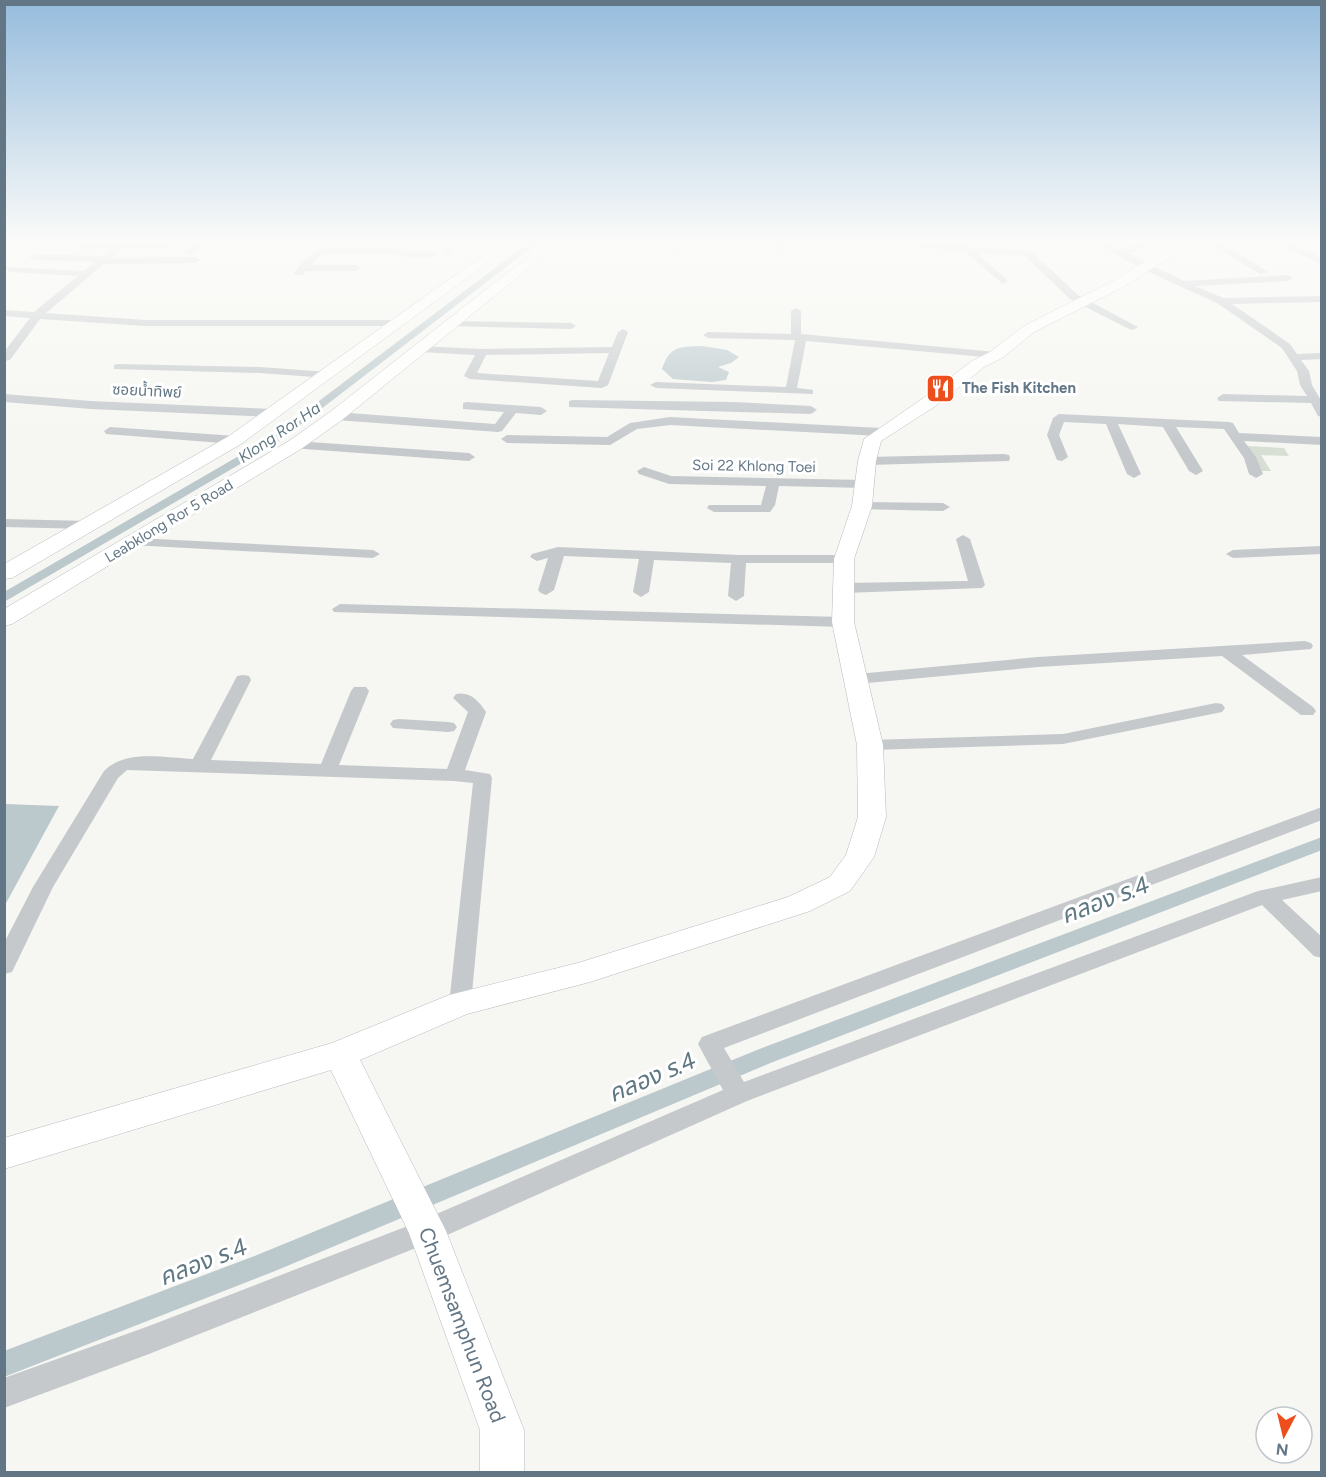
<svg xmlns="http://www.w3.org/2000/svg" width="1326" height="1477" font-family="Figtree,'Noto Sans Thai',sans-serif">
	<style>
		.green { fill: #d7ded3 }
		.water { fill: #bbc8cc }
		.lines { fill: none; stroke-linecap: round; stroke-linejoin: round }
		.canal { fill: #bbc8cc; fill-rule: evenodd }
		.secondary-casing { stroke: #b5bbbf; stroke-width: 1 }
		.street { fill: #c5c9cc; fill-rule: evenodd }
		.secondary { fill: #fff; fill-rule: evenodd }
		.labels { text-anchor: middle; stroke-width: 6; stroke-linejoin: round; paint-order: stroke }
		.far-poi-label { font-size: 15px; font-weight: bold; fill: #637685; stroke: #fff; text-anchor: start }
		.far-street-label { font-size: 15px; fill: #637685; stroke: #fff }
		.far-water-label { font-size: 16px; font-style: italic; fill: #5f7882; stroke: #fff }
		.near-street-label { font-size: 21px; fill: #637685; stroke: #fff }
		.near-water-label { font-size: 24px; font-style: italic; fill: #5f7882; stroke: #fff }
	</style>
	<rect width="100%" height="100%" fill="#f6f6f2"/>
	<path class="green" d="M 1247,446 L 1284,448 L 1289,456 L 1261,455 L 1271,471 L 1262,471 Z"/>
	<path class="water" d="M 702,346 L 727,350 L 739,357 L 731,363 L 718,367 L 729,372 L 726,380 L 712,382 L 673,379 L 662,369 C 670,345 680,347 702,346 Z
		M 5,804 L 59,806 L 5,905 L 4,804 Z"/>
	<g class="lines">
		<path class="canal" d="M 531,241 L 540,241 L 278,442 L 4,602 L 4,592 L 270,438 Z
			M 1322,837 L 1322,850 L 773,1062 L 275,1271 L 4,1377 L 4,1351 L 257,1255 L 757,1050 Z"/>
		<defs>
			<path id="secondary" d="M 503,241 L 517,241 L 241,444 L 12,578 L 4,579 L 4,564 L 229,436 Z
				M 548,241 L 562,241 L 342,420 L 301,449 L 12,624 L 4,626 L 4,609 L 289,441 L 330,412 Z
				M 1179,241 L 1194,241 L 1125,286 L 1034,332 L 1002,358 L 984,367 L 934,407 L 881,441 L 876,461 L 872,506 L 854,559 L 854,622 L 883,745 L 886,817 L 874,857 L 850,891 L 810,911 L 590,982 L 467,1014 L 360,1060 L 446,1231 L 524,1430 L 524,1472 L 480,1472 L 480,1430 L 409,1233 L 331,1070 L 4,1169 L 4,1138 L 332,1043 L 449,995 L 578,963 L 788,897 L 830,877 L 846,855 L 858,817 L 857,745 L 832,622 L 834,559 L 852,506 L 858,461 L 864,439 L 922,399 L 972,361 L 990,352 L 1024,326 L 1115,280 Z"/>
		</defs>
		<use href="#secondary" class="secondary-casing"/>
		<path class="street" d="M 34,241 L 46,241 L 41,244 Z
			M 121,241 L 165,242 L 170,245 L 165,248 L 123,248 L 111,258 L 195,257 L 200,260 L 195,263 L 104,264 L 46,313 L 145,320 L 398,320 L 403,323 L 398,326 L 145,326 L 40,319 L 10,360 L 4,361 L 4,352 L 30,318 L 4,316 L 4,310 L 34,312 L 78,276 L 10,272 L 5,269 L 7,267 L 84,271 L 95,262 L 34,260 L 29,257 L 34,254 L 102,256 L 111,248 L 84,249 L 79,246 L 84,243 L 118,243 Z
			M 199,241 L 210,241 L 191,255 L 185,255 L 185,251 Z
			M 279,241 L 300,241 C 295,245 284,245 279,241 Z
			M 442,241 L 450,241 L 452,254 L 446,254 Z
			M 677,241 L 686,241 L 682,251 L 674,249 Z
			M 772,241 L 781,241 L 782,250 L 776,250 Z
			M 883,241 L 910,241 L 1031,251 L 1078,295 L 1138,327 L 1133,330 L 1129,329 L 1070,299 L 1025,256 L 977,253 L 1006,279 L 1008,281 L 1003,284 L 965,252 L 888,244 Z
			M 1093,241 L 1104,241 L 1120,249 L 1148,242 L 1148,246 L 1128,254 L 1184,281 L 1288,275 L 1293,278 L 1288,281 L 1195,286 L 1223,298 L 1322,296 L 1322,302 L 1232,304 L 1290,344 L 1297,354 L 1322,353 L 1322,359 L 1301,360 L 1309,371 L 1312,385 L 1322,402 L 1322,417 L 1318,416 L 1311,403 L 1219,401 L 1217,398 L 1223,394 L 1307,396 L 1300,385 L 1297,371 L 1282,348 L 1217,303 L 1142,269 Z
			M 1207,241 L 1218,241 L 1268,272 L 1260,274 Z
			M 1274,241 L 1286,241 L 1322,258 L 1322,265 Z
			M 319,248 L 400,248 C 411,255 427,247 438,254 C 429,259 404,259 397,254 L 322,254 L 311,265 L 356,265 L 361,268 L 356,271 L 306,271 L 302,275 L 296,275 L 294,273 L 299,266 Z
			M 796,308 L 801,311 L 801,334 L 996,352 L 1002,355 L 996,358 L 806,341 L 797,388 L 813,390 L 813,394 L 656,388 L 650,385 L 656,382 L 786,387 L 795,340 L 708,338 L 703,335 L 708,332 L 791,334 L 791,311 Z
			M 449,321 L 571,323 L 576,326 L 571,329 L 445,326 L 445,322 Z
			M 623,329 L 628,332 L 608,385 L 602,388 L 470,379 L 464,376 L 475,355 L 419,352 L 414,349 L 419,346 L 482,349 L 612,347 L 618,332 ZM 609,353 L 598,381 L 477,373 L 486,355 Z
			M 118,364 L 260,367 L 328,372 L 334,375 L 328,378 L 260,373 L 114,369 L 114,365 Z
			M 4,394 L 91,401 L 273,409 L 279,413 L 273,417 L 91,409 L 4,402 Z
			M 573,400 L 734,402 L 811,406 L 817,410 L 811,414 L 569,407 L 569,401 Z
			M 467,402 L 541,407 L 547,411 L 541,415 L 516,413 L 502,431 L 498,432 L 336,420 L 330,416 L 336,412 L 495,424 L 504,412 L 463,409 L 463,403 Z
			M 1059,414 L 1229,422 L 1233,423 L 1239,433 L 1322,437 L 1322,445 L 1244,441 L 1256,457 L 1263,474 L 1256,478 L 1249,474 L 1244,458 L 1224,429 L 1176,427 L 1203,471 L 1196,475 L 1189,471 L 1163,427 L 1118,424 L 1141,474 L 1134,478 L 1127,474 L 1106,424 L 1064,422 L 1059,435 L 1068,457 L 1062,461 L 1057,460 L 1047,435 L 1053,418 Z
			M 670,417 L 881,428 L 887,432 L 881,436 L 670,425 L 637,429 L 610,445 L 507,443 L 501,439 L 507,435 L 607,437 L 630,423 Z
			M 110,427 L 235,436 L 241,440 L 235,444 L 106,434 L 104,431 Z
			M 295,441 L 469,453 L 475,457 L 469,461 L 291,448 L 289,445 L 291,442 Z
			M 1004,454 L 1009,455 L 1010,458 L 1009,461 L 867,465 L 860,461 L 867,457 Z
			M 644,467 L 671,476 L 865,480 L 872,484 L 865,488 L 779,486 L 775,505 L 770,512 L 714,512 L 707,508 L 709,505 L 761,505 L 766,486 L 669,484 L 639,474 L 637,471 Z
			M 862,502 L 943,503 L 950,507 L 943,511 L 857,509 L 855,506 L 857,503 Z
			M 4,519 L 89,521 L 96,525 L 89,529 L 4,527 Z
			M 963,535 L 970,539 L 985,585 L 982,588 L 844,593 L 836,588 L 844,583 L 968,581 L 956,539 Z
			M 136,538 L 373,550 L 380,554 L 373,558 L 131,545 L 129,542 Z
			M 1322,546 L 1322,554 L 1233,558 L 1226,554 L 1233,550 Z
			M 558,547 L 739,555 L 844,555 L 851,559 L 844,563 L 746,563 L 744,596 L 736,601 L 728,596 L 731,563 L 654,560 L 649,592 L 641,597 L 633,592 L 639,559 L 564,556 L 554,590 L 546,595 L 541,593 L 538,590 L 548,558 L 537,561 L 530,557 L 532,554 Z
			M 340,604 L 843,617 L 851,622 L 843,627 L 334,612 L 332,609 Z
			M 1305,641 L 1311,643 L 1313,646 L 1311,649 L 1242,655 L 1313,707 L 1316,711 L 1313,715 L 1301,715 L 1222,656 L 1038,667 L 857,684 L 851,683 L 849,679 L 851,675 L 857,674 L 1038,657 Z
			M 243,675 L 249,676 L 251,680 L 211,760 L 321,764 L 351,691 L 354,687 L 366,687 L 369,691 L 339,765 L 447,769 L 468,712 L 453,698 L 456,694 C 470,691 479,701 486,712 L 465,770 L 490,774 L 492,778 L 471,1004 L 468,1010 L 460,1013 L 452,1010 L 449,1004 L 473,783 L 454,781 L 127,770 L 118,778 L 53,887 L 12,972 L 4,974 L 4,943 L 33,887 L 104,771 C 126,749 165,758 193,759 L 235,680 L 237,676 Z
			M 1216,703 L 1222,704 L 1225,708 L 1222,712 L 1063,744 L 870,750 L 864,749 L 861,745 L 864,741 L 870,740 L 1063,734 Z
			M 399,719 L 448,722 L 454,723 L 457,727 L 454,731 L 448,732 L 393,728 L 390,724 L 393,720 Z
			M 1322,807 L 1322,820 L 724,1048 L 744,1082 L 1258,891 L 1322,877 L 1322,891 L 1282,900 L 1322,937 L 1322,958 L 1314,956 L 1262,905 L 747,1101 L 436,1240 L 149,1354 L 4,1408 L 4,1378 L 149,1326 L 418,1222 L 723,1090 L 698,1044 L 702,1037 Z"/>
		<use href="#secondary" class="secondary"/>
	</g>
	<linearGradient id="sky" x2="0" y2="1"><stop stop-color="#96bcdd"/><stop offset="0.54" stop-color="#fbfbf9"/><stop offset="1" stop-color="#fbfbf9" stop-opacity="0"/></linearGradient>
	<rect width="1326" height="448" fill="url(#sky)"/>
	<defs>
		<symbol id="restaurant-square" viewBox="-11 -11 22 22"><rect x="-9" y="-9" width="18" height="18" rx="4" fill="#ec4f1c" stroke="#fff"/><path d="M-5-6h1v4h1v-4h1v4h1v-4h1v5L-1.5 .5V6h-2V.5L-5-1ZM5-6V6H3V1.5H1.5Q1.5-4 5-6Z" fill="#fff"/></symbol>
	</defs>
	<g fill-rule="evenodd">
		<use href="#restaurant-square" x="924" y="372" width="33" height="33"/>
	</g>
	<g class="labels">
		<g class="far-poi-label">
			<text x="962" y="393">The Fish Kitchen</text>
		</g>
		<g class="far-street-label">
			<text transform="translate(147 391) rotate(3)" y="5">ซอยน้ำทิพย์</text>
			<text transform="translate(754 466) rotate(1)" y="5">Soi 22 Khlong Toei</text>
			<text transform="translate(169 521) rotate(-31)" y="5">Leabklong Ror 5 Road</text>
		</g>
		<g class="far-water-label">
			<text transform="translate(279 432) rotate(-34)" y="6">Klong Ror Ha</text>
		</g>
		<g class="near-street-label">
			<text transform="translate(462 1325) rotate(69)" y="7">Chuemsamphun Road</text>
		</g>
		<g class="near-water-label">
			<text transform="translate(1105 900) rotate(-21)" y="8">คลอง ร.4</text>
			<text transform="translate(652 1077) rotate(-23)" y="8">คลอง ร.4</text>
			<text transform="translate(203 1262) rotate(-21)" y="8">คลอง ร.4</text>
		</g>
	</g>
	<rect width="1326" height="1477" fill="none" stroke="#637685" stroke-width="12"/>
	<g transform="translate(1284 1435) rotate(187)"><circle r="28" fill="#ffffff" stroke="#c1c8ce" stroke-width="1.5"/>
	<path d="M0-4.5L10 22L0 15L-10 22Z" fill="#ec4f1c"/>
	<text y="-9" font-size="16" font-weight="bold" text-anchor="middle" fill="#637685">N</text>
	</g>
</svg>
